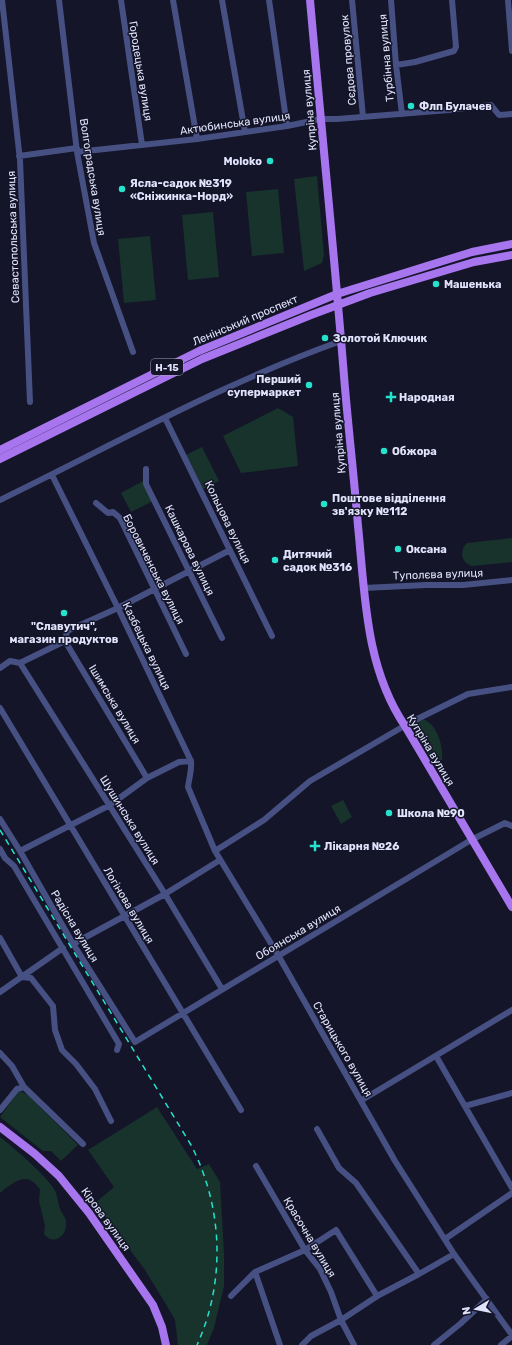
<svg xmlns="http://www.w3.org/2000/svg" width="512" height="1345" font-family="Rubik,sans-serif">
	<style>
		.green { fill: #18322c }
		.lines { fill: none; stroke-linecap: round; stroke-linejoin: round }
		.minor { stroke: #465082; stroke-width: 6 }
		.major { stroke: #a775ed; stroke-width: 8 }
		.rail { stroke: #25e2cd; stroke-width: 1.5; stroke-dasharray: 6 5; stroke-linecap: butt }
		.poi-dot { fill: #25e2cd; stroke: #141529; stroke-width: 1.5 }
		.labels { text-anchor: middle; stroke-width: 3; stroke-linejoin: round; paint-order: stroke }
		.shield { fill: #141529; stroke: #a3a5bc; stroke-width: 1 }
		.shield-label { font-size: 10px; font-weight: bold; fill: #e0e3fb }
		.street-label { font-size: 11px; fill: #e0e3fb; stroke: #141529 }
		.poi-label { font-size: 11px; font-weight: bold; fill: #e0e3fb; stroke: #141529; text-anchor: start }
	</style>
	<rect width="100%" height="100%" fill="#141529"/>
	<path class="green" d="M 317,176 L 324,255 L 322,263 L 304,271 L 294,179 Z
		M 278,189 L 284,253 L 252,256 L 246,192 Z
		M 213,212 L 219,277 L 188,280 L 182,215 Z
		M 150,236 L 156,300 L 124,303 L 118,239 Z
		M 278,408 L 293,417 L 298,466 L 241,473 L 223,436 Z
		M 202,447 L 219,481 L 203,489 L 186,455 Z
		M 143,481 L 153,501 L 131,512 L 121,493 Z
		M 512,538 L 512,562 L 472,566 C 461,563 459,550 467,543 Z
		M 422,719 C 437,722 444,748 442,760 L 436,765 L 433,764 L 415,732 L 417,722 Z
		M 343,800 L 352,817 L 341,824 L 331,806 Z
		M 19,1091 L 27,1094 L 78,1145 L 61,1161 L 51,1151 L 43,1151 L 0,1117 Z
		M 157,1107 L 197,1169 L 209,1164 L 220,1182 L 224,1253 L 224,1286 L 214,1328 L 207,1345 L 178,1345 L 175,1320 L 167,1306 L 145,1270 L 95,1203 L 114,1187 L 88,1150 Z
		M 0,1137 C 12,1146 49,1178 55,1191 C 58,1197 58,1205 61,1211 C 63,1215 66,1218 66,1222 C 68,1235 53,1247 44,1234 L 45,1226 L 39,1201 L 40,1189 C 38,1187 35,1183 33,1182 C 22,1173 8,1187 0,1193 Z"/>
	<g class="lines">
		<path class="minor" d="M 2,0 L 20,160 L 30,402
			M 59,0 L 77,152 L 94,243 L 133,352
			M 121,0 L 142,145
			M 173,0 L 197,139
			M 222,0 L 245,132
			M 269,0 L 287,126
			M 352,0 L 363,117
			M 391,0 L 396,65 L 402,114
			M 508,0 L 512,51
			M 396,65 L 415,62 L 454,51 L 456,47 L 452,0
			M 77,152 L 197,139 L 287,126 L 321,119 L 337,119 L 449,110 L 491,105 L 499,115 L 512,114
			M 19,156 L 77,148
			M 165,418 L 272,636
			M 146,469 L 146,484 L 222,638
			M 52,475 L 118,608 L 191,761 C 192,771 189,778 188,787 L 215,851 L 278,955 L 395,1161 L 454,1254 L 512,1335
			M 0,500 C 113,445 223,383 341,341
			M 96,503 L 108,513 L 113,512 L 120,518 L 186,654
			M 364,588 L 426,585 L 463,585 L 512,580
			M 65,641 L 147,778
			M 20,663 L 165,894 L 222,989
			M 0,668 L 10,661 L 20,663 L 65,641 L 67,631 L 118,608 L 230,550
			M 0,708 L 241,1110
			M 0,819 L 20,851 L 72,942 L 135,1042 L 471,840 L 505,823 L 512,826
			M 0,849 L 5,858 L 14,866 L 119,1044 L 117,1050
			M 20,851 L 110,805 L 147,778 L 179,762 L 191,761
			M 215,851 L 264,820 L 310,781 L 411,722 L 468,694 L 512,687
			M 0,938 L 22,977 L 31,978 L 53,1006 L 55,1030 L 62,1050 L 76,1064 L 95,1089 L 111,1121
			M 72,942 L 73,944 L 165,894 L 220,860
			M 0,992 L 63,948
			M 0,1053 L 12,1066 L 24,1087 L 83,1144
			M 436,1056 L 512,1188
			M 362,1100 L 512,1010
			M 465,1106 L 512,1093
			M 0,1110 L 17,1089 L 24,1087
			M 317,1129 L 339,1168 L 356,1183 L 419,1274
			M 256,1166 L 305,1250 L 320,1269 L 331,1292 L 341,1320 L 354,1345
			M 445,1239 L 512,1193
			M 255,1272 L 280,1345
			M 231,1296 L 255,1272 L 305,1250 L 336,1230 L 377,1296
			M 302,1345 L 311,1336 L 341,1320 L 379,1295 L 419,1274 L 454,1254
			M 434,1345 L 460,1324 L 487,1299
			M 501,1345 L 512,1336"/>
		<path class="major" d="M 310,0 C 321,125 334,250 344,376 C 348,426 354,476 358,526 C 365,594 365,667 405,726 L 512,907
			M 0,450 L 199,351 L 337,294 L 472,252 L 512,244
			M 0,459 L 202,359 L 311,315 L 370,293 L 474,262 L 512,255
			M 0,1127 L 35,1154 L 59,1176 L 89,1213 L 153,1305 L 162,1327 L 166,1345"/>
		<path class="rail" d="M 0,830 L 191,1145 C 223,1207 226,1281 197,1345"/>
	</g>
	<g class="poi-dot">
		<circle cx="411" cy="106" r="4"/>
		<circle cx="270" cy="161" r="4"/>
		<circle cx="122" cy="189" r="4"/>
		<circle cx="436" cy="284" r="4"/>
		<circle cx="325" cy="338" r="4"/>
		<circle cx="309" cy="385" r="4"/>
		<path d="M389 391h4v4h4v4h-4v4h-4v-4h-4v-4h4z"/>
		<circle cx="384" cy="451" r="4"/>
		<circle cx="324" cy="504" r="4"/>
		<circle cx="398" cy="549" r="4"/>
		<circle cx="275" cy="560" r="4"/>
		<circle cx="64" cy="613" r="4"/>
		<circle cx="389" cy="813" r="4"/>
		<path d="M313 840h4v4h4v4h-4v4h-4v-4h-4v-4h4z"/>
	</g>
	<g class="labels">
		<rect class="shield" x="151" y="359" width="32" height="16" rx="3"/>
		<g class="shield-label">
			<text x="167" y="371">Н-15</text>
		</g>
		<g class="street-label">
			<text transform="translate(386 58) rotate(-95)" y="4">Турбінна вулиця</text>
			<text transform="translate(348 60) rotate(-95)" y="4">Сєдова провулок</text>
			<text transform="translate(141 71) rotate(81)" y="4">Городецька вулиця</text>
			<text transform="translate(309 110) rotate(-95)" y="4">Купріна вулиця</text>
			<text transform="translate(235 123) rotate(-8)" y="4">Актюбинська вулиця</text>
			<text transform="translate(93 177) rotate(81)" y="4">Волгоградська вулиця</text>
			<text transform="translate(13 237) rotate(-92)" y="4">Севастопольська вулиця</text>
			<text transform="translate(245 320) rotate(-23)" y="4">Ленінський проспект</text>
			<text transform="translate(338 433) rotate(-95)" y="4">Купріна вулиця</text>
			<text transform="translate(228 522) rotate(64)" y="4">Кольцова вулиця</text>
			<text transform="translate(190 550) rotate(64)" y="4">Кашкарова вулиця</text>
			<text transform="translate(154 569) rotate(63)" y="4">Боровиченська вулиця</text>
			<text transform="translate(438 574) rotate(-2)" y="4">Туполєва вулиця</text>
			<text transform="translate(147 646) rotate(64)" y="4">Казбецька вулиця</text>
			<text transform="translate(115 704) rotate(59)" y="4">Ішимська вулиця</text>
			<text transform="translate(431 750) rotate(59)" y="4">Купріна вулиця</text>
			<text transform="translate(130 820) rotate(58)" y="4">Шушинська вулиця</text>
			<text transform="translate(129 905) rotate(59)" y="4">Логінова вулиця</text>
			<text transform="translate(75 926) rotate(59)" y="4">Радісна вулиця</text>
			<text transform="translate(298 932) rotate(-31)" y="4">Обоянська вулиця</text>
			<text transform="translate(343 1049) rotate(60)" y="4">Старицького вулиця</text>
			<text transform="translate(106 1219) rotate(54)" y="4">Кірова вулиця</text>
			<text transform="translate(310 1237) rotate(59)" y="4">Красочна вулиця</text>
		</g>
		<g class="poi-label">
			<text x="419" y="110">Флп Булачев</text>
			<text x="262" y="165" text-anchor="end">Moloko</text>
			<text x="130" y="187">Ясла-садок №319<tspan x="130" dy="13">«Сніжинка-Норд»</tspan></text>
			<text x="444" y="288">Машенька</text>
			<text x="333" y="342">Золотой Ключик</text>
			<text x="301" y="383" text-anchor="end">Перший<tspan x="301" dy="13">супермаркет</tspan></text>
			<text x="399" y="401">Народная</text>
			<text x="392" y="455">Обжора</text>
			<text x="332" y="502">Поштове відділення<tspan x="332" dy="13">зв'язку №112</tspan></text>
			<text x="406" y="553">Оксана</text>
			<text x="283" y="558">Дитячий<tspan x="283" dy="13">садок №316</tspan></text>
			<text x="64" y="630" text-anchor="middle">"Славутич",<tspan x="64" dy="13">магазин продуктов</tspan></text>
			<text x="397" y="817">Школа №90</text>
			<text x="324" y="850">Лікарня №26</text>
		</g>
	</g>
	<g transform="translate(476 1309) rotate(260)" stroke="#141529" stroke-width="3" paint-order="stroke">
	<path d="M0-3L7 15L0 10L-7 15Z" fill="#e0e3fb"/>
	<text y="-6" font-size="11" font-weight="bold" text-anchor="middle" fill="#e0e3fb">N</text>
	</g>
</svg>
